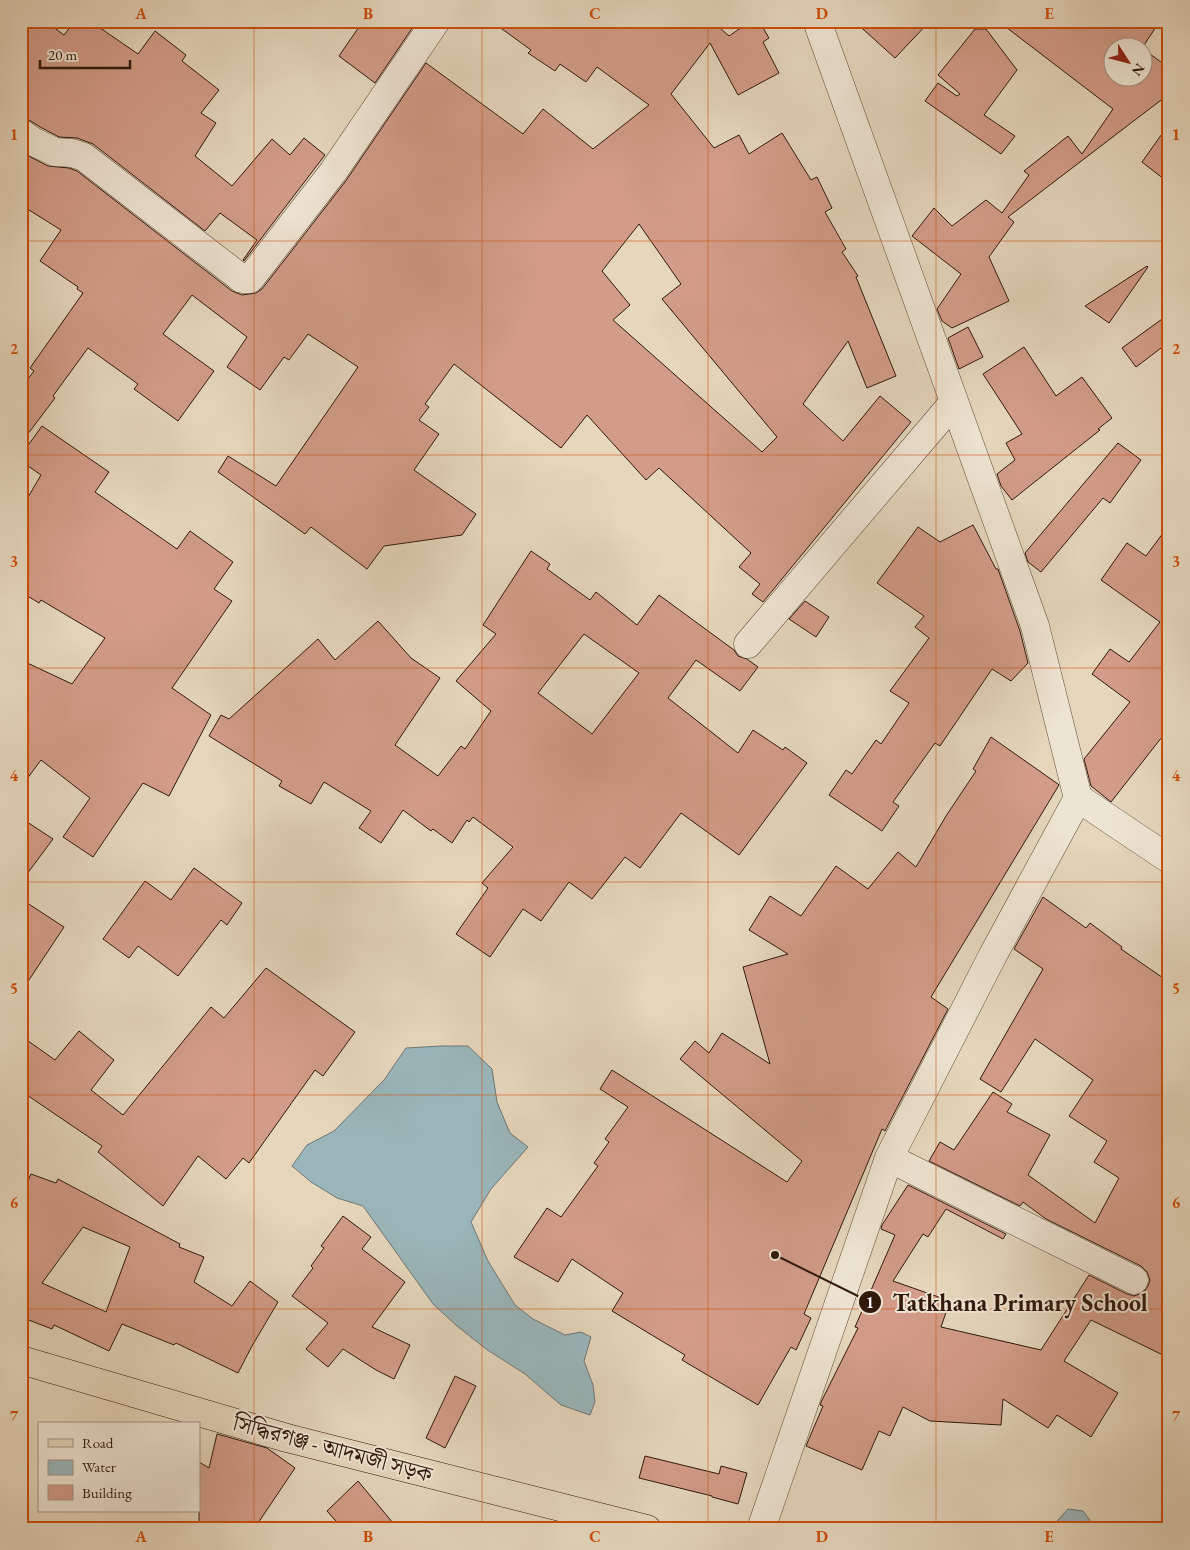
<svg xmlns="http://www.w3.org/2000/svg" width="1190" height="1550" font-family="'EB Garamond','Noto Serif Bengali',serif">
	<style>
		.water { fill: #9ab6bb; stroke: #707775 }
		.building { fill: #d29c88; stroke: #31190b; fill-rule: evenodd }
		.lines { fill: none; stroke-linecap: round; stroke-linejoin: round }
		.street-casing { stroke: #5e4837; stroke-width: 29 }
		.primary-casing { stroke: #31190b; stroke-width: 29 }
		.street { stroke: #eee4d3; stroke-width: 28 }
		.primary { stroke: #e5d6bc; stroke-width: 28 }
		.grid { fill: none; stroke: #cd4f0c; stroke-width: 1; stroke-opacity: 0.55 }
		.labels { text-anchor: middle; stroke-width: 4; stroke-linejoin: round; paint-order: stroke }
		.street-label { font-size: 22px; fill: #31190b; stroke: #eee4d3 }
		.leader { fill: none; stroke: #31190b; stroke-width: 2 }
		.callout-dot { fill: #31190b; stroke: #eee4d3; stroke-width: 2 }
		.mark-label { font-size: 15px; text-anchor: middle; font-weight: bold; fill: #fff }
		.callout-label { font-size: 24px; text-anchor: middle; font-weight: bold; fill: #31190b; stroke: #eee4d3; stroke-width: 4; stroke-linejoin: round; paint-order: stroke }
		.neatline { fill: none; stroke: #cd4f0c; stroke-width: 2 }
		.grid-label { font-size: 16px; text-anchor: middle; font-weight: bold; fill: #cd4f0c }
	</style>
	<rect width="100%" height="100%" fill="#e5d6bc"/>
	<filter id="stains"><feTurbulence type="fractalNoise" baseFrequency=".004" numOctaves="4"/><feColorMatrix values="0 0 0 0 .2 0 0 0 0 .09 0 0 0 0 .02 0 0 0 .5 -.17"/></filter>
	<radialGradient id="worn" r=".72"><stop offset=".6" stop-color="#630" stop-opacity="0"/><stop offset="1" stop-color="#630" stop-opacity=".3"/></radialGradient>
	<path class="water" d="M 441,1046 L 468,1046 L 492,1069 L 497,1102 L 510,1133 L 528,1147 L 491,1189 L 471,1222 L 488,1261 L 515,1305 L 533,1319 L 565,1335 L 581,1332 L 591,1337 L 584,1361 L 593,1385 L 595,1402 L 590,1415 L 561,1405 L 525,1374 L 486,1349 L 457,1326 L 433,1304 L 363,1206 L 337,1198 L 311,1182 L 292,1166 L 307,1145 L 334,1131 L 384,1080 L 406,1048 Z
		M 1068,1509 L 1083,1511 L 1095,1527 L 1098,1529 L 1050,1529 Z"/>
	<path class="building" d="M 21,21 L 45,21 L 64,35 L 75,21 L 90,21 L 138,54 L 155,31 L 186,55 L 182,61 L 219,90 L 201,113 L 216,123 L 195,156 L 232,186 L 272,139 L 290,155 L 304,138 L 325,155 L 244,261 L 243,260 L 257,240 L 220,213 L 205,231 L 93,144 L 77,138 L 59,137 L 42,128 L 29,120 L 21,118 Z
		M 363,21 L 417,21 L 375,83 L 339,56 Z
		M 491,21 L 728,21 L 721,29 L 729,36 L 751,21 L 759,21 L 769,38 L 763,42 L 779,73 L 738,95 L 710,43 L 671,94 L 714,148 L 739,135 L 749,154 L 782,133 L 811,180 L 817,177 L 832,208 L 825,212 L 846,249 L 842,252 L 858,276 L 856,277 L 896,376 L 867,388 L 848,341 L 803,404 L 843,441 L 880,396 L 911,422 L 763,602 L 752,594 L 760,584 L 739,567 L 751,553 L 659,468 L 646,480 L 587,415 L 561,448 L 454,364 L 425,404 L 429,407 L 419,420 L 439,434 L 414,470 L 476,514 L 462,535 L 384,546 L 367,569 L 311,527 L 305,534 L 218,472 L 228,456 L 276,486 L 358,367 L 308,334 L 289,360 L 284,357 L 260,390 L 227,367 L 247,337 L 192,295 L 163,334 L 214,371 L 178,421 L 134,389 L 138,384 L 88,348 L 53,396 L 55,398 L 21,443 L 21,388 L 34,371 L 30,368 L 83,293 L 77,289 L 78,287 L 40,261 L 61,230 L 21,205 L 21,152 L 48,166 L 69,168 L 77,171 L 232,291 L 242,295 L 256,293 L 262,289 L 345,182 L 426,63 L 523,134 L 543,109 L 593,149 L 649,105 L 597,67 L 586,82 L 560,64 L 555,71 L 528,53 L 531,50 ZM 639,224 L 681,284 L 662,299 L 777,437 L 762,452 L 613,320 L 630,305 L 602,271 Z
		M 854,21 L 930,21 L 895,58 Z
		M 998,21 L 1160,21 L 1142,48 L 1112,48 L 1112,78 L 1142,78 L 1142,48 L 1169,68 L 1169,94 L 1008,217 L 1014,222 L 989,257 L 1009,301 L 952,328 L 942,321 L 937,309 L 961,274 L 912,236 L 934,208 L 952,226 L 986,200 L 1002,213 L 1029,175 L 1024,171 L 1068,136 L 1082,154 L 1113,109 Z
		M 975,29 L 986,29 L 1017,70 L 984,115 L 1015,136 L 1001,154 L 925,101 L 938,83 L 957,96 L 960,94 L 938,75 Z
		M 1169,124 L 1169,183 L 1142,162 Z
		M 1147,266 L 1148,267 L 1109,323 L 1085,306 Z
		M 1169,314 L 1169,342 L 1136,367 L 1122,348 Z
		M 968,327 L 983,357 L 959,369 L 948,338 Z
		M 1024,347 L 1056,396 L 1082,377 L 1112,418 L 1098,429 L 1100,430 L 1012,500 L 1001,486 L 997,474 L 1015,460 L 1006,443 L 1022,434 L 983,374 Z
		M 42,426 L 109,472 L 95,492 L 177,549 L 190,531 L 233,562 L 214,589 L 232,601 L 172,688 L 211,715 L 169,796 L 143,783 L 93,857 L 63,837 L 90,798 L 41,760 L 21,787 L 21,660 L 72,684 L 105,638 L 41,600 L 39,603 L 21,592 L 21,509 L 41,475 L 21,461 L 21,455 Z
		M 1118,443 L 1141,460 L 1110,503 L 1103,498 L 1041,572 L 1028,562 L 1025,553 Z
		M 973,525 L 996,569 L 998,569 L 1020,631 L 1028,663 L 1011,681 L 992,669 L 940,746 L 935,743 L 893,802 L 899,806 L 882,831 L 829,795 L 846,770 L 852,774 L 876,740 L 881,744 L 909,703 L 890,691 L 929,638 L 915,627 L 924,616 L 877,583 L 918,527 L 940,542 Z
		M 1169,525 L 1169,728 L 1111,802 L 1091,786 L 1084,759 L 1130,702 L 1092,674 L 1110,649 L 1129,662 L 1160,622 L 1101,580 L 1127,543 L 1146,556 Z
		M 531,551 L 550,564 L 547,569 L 590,600 L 596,592 L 637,625 L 659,595 L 734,650 L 738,656 L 747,659 L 758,667 L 740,691 L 696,660 L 668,698 L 738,753 L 753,730 L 783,750 L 785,747 L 807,763 L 739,855 L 681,813 L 640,868 L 625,857 L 592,899 L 569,882 L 541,921 L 523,909 L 490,957 L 456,934 L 488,888 L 482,883 L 513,847 L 473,817 L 469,822 L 467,820 L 452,843 L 433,829 L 431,831 L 403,810 L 381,843 L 359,828 L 371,811 L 324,782 L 311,804 L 279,786 L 282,781 L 209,736 L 221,715 L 229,719 L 318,639 L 335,660 L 378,621 L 411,658 L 440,678 L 395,745 L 438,776 L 461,746 L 465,749 L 491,711 L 456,681 L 496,634 L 483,625 ZM 584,634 L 639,673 L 592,734 L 538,693 Z
		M 805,601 L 829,617 L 816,637 L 789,619 Z
		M 991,737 L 1058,784 L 1059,785 L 931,997 L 948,1009 L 885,1131 L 882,1129 L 804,1314 L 811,1318 L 796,1350 L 791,1347 L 758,1405 L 682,1360 L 685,1355 L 612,1311 L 623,1293 L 572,1259 L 558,1282 L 514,1257 L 547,1208 L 561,1217 L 598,1166 L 594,1163 L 609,1142 L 605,1139 L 628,1107 L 600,1089 L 612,1070 L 787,1182 L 802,1161 L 680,1059 L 695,1041 L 709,1053 L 722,1033 L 770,1064 L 743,967 L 788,954 L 749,930 L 770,896 L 801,916 L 836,866 L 868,889 L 898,852 L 916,867 L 946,816 L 976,771 L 973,769 Z
		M 21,818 L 53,839 L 21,882 Z
		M 194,868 L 242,903 L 227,925 L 221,920 L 178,976 L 138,946 L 129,958 L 103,939 L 145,881 L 171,900 Z
		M 1043,897 L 1086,928 L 1090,923 L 1122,947 L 1121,949 L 1169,982 L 1169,1358 L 1091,1320 L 1064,1361 L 1118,1393 L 1091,1437 L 1057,1415 L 1048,1428 L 1003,1399 L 1001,1425 L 930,1421 L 903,1407 L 890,1436 L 879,1431 L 862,1470 L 806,1446 L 823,1406 L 820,1405 L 822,1400 L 858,1328 L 855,1327 L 895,1235 L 881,1229 L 882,1225 L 908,1185 L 1006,1234 L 1003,1239 L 946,1209 L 928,1237 L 923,1234 L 893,1281 L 950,1301 L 941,1327 L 1041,1350 L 1089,1275 L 1127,1294 L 1134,1296 L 1143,1293 L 1148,1286 L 1150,1280 L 1147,1272 L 1141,1266 L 1046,1219 L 1023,1202 L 1020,1206 L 929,1161 L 940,1142 L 954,1150 L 993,1092 L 1012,1104 L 1007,1112 L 1050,1135 L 1028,1175 L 1095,1223 L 1119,1178 L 1094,1162 L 1107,1141 L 1069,1116 L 1093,1080 L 1035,1039 L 1001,1092 L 980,1079 L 1043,969 L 1014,949 Z
		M 21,899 L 64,927 L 21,992 Z
		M 266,968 L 355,1032 L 323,1076 L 315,1070 L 249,1163 L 243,1158 L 226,1179 L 198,1156 L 163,1206 L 98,1152 L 102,1146 L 21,1091 L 21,1036 L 55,1060 L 79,1031 L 114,1060 L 91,1090 L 123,1115 L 211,1007 L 224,1018 Z
		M 31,1174 L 56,1183 L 58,1179 L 180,1244 L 179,1247 L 204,1257 L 194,1282 L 232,1306 L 250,1281 L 278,1302 L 252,1346 L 238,1373 L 176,1343 L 174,1345 L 122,1324 L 109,1351 L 54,1325 L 52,1329 L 21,1317 L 21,1179 L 28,1181 ZM 83,1227 L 130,1247 L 106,1312 L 42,1283 Z
		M 343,1216 L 371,1237 L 362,1249 L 405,1282 L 372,1327 L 410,1345 L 394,1379 L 376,1370 L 343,1349 L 328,1367 L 306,1349 L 328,1323 L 292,1296 L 313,1268 L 311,1266 L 324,1248 L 321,1246 Z
		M 455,1376 L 476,1386 L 445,1448 L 426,1438 Z
		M 217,1434 L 267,1448 L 295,1468 L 254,1529 L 199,1529 L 199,1462 L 209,1468 Z
		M 645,1456 L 719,1474 L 721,1466 L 747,1473 L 738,1504 L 712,1497 L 712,1496 L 639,1478 Z
		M 358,1481 L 398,1529 L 343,1529 L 327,1511 Z"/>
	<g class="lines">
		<defs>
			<path id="street" d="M 21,133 L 34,142 L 55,152 L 72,153 L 84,157 L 237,275 L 242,279 L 250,279 L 333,172 L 436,21
				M 748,644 L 954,402
				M 1078,798 L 1169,859
				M 889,1158 L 1134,1280
				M 761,1529 L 889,1158 L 993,955 L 1078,798 L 1035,626 L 817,21"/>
			<path id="primary" d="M 21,1360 L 287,1438 L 647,1529"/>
		</defs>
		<use href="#street" class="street-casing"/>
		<use href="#primary" class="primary-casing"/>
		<use href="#street" class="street"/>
		<use href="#primary" class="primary"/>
	</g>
	<path class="grid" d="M 254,21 L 254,1529M 482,21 L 482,1529M 708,21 L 708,1529M 936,21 L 936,1529M 21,241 L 1169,241M 21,455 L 1169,455M 21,668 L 1169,668M 21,882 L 1169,882M 21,1095 L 1169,1095M 21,1309 L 1169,1309"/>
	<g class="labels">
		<g class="street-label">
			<text transform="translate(333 1448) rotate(15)" y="8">সিদ্ধিরগঞ্জ - আদমজী সড়ক</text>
		</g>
	</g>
	<path class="leader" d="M775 1255L870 1302"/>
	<g class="callout-dot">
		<circle cx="775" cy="1255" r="5"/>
		<circle cx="870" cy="1302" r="12"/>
	</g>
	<g class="mark-label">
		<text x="870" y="1308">1</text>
	</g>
	<g class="callout-label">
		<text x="1020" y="1311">Tatkhana Primary School</text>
	</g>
	<rect width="1190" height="1550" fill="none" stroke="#e5d6bc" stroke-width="55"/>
	<rect x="38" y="1422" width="162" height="90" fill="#eee4d3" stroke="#a29383"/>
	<rect x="48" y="1439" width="25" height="8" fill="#e5d6bc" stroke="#a29383"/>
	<text x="82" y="1448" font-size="15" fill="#31190b">Road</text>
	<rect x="48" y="1460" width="25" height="15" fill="#9ab6bb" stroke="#a29383"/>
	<text x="82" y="1472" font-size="15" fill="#31190b">Water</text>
	<rect x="48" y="1485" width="25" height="15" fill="#d29c88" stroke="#a29383"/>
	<text x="82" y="1498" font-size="15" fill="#31190b">Building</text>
	<g transform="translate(1128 62) rotate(126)"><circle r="24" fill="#eee4d3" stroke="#a29383"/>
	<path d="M0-4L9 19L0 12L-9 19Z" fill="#8f2418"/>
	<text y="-8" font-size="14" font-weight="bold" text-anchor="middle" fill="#31190b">N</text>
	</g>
	<path d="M40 60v8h90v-8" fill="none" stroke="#31190b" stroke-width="2.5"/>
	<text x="48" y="60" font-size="15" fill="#31190b" stroke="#eee4d3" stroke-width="4" paint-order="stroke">20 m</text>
	<rect x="28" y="28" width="1134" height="1494" class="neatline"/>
	<g class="grid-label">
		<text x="141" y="19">A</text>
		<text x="368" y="19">B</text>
		<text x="595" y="19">C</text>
		<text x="822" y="19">D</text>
		<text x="1049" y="19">E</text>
		<text x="14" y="140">1</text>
		<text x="1176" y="140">1</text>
		<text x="14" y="354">2</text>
		<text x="1176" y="354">2</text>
		<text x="14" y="567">3</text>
		<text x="1176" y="567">3</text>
		<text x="14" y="781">4</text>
		<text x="1176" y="781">4</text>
		<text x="14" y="994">5</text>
		<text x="1176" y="994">5</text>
		<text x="14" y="1208">6</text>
		<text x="1176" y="1208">6</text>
		<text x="14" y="1421">7</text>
		<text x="1176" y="1421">7</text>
		<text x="141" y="1542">A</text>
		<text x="368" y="1542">B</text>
		<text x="595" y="1542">C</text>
		<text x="822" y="1542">D</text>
		<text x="1049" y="1542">E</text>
	</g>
	<rect width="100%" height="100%" filter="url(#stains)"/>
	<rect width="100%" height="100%" fill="url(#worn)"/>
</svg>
